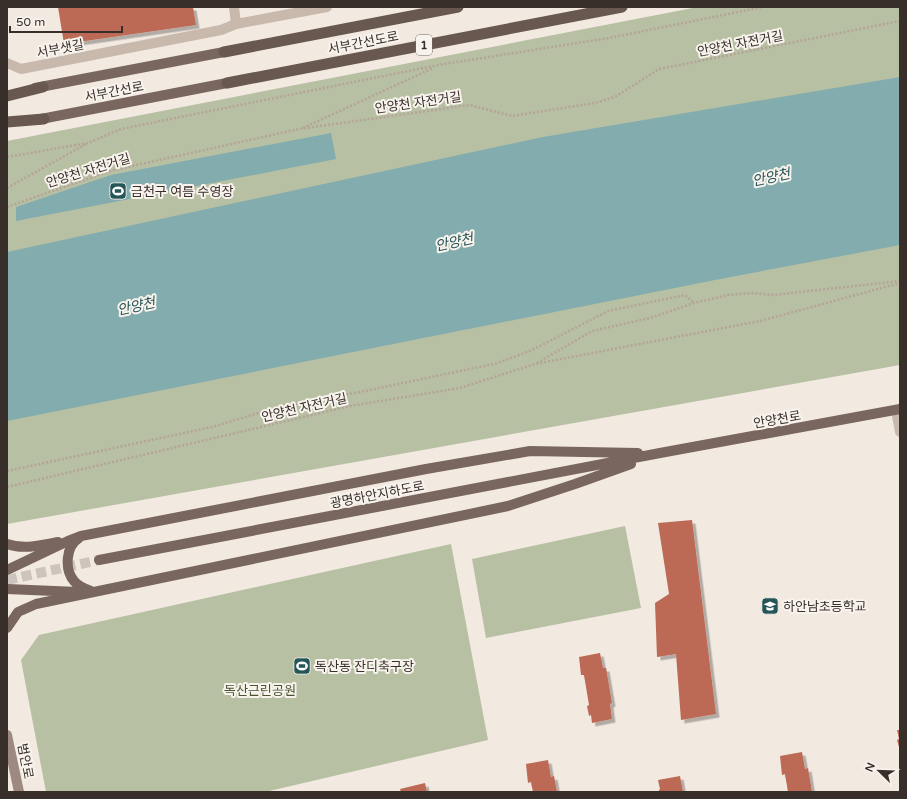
<svg xmlns="http://www.w3.org/2000/svg" width="907" height="799" font-family="'Varela Round','Noto Sans KR',sans-serif">
	<style>
		.green { fill: #b7c0a2 }
		.water { fill: #82acad }
		.building { fill: #bc6a54; filter: url(#shadow) }
		.lines { fill: none; stroke-linecap: round; stroke-linejoin: round }
		.primary-tunnel { stroke: #cdc4bd; stroke-width: 10; stroke-dasharray: 10 5; stroke-linecap: butt }
		.path { stroke: #b5a398; stroke-width: 2.5; stroke-dasharray: 2 2; stroke-linecap: butt }
		.minor { stroke: #c9b9ad; stroke-width: 10 }
		.tertiary { stroke: #c9b9ad; stroke-width: 10 }
		.secondary { stroke: #9d897f; stroke-width: 10 }
		.primary { stroke: #79665e; stroke-width: 10 }
		.trunk { stroke: #685850; stroke-width: 11 }
		.labels { text-anchor: middle; stroke-width: 4; stroke-linejoin: round; paint-order: stroke }
		.shield { fill: #f9f3ed; stroke: #726a65; stroke-width: 1 }
		.shield-label { font-size: 12px; font-weight: bold; fill: #382f2b }
		.street-label { font-size: 13px; fill: #382f2b; stroke: #f9f3ed }
		.poi-label { font-size: 13px; fill: #382f2b; stroke: #f9f3ed; text-anchor: start }
		.park-label { font-size: 13px; fill: #495531; stroke: #f9f3ed }
		.water-label { font-size: 14px; font-style: italic; fill: #245557; stroke: #f9f3ed }
	</style>
	<defs>
		<filter id="shadow"><feDropShadow dx="3.5" dy="3.5" stdDeviation="0" flood-color="#0004"/></filter>
	</defs>
	<rect width="100%" height="100%" fill="#f2e9e1"/>
	<path class="green" d="M 698,7 L 900,7 L 900,365 L 7,524 L 7,141 Z
		M 625,526 L 641,608 L 486,638 L 472,559 Z
		M 451,544 L 488,740 L 265,792 L 46,792 L 21,660 L 39,635 Z"/>
	<path class="water" d="M 900,77 L 900,245 L 715,280 L 7,421 L 7,252 L 543,137 Z
		M 331,133 L 336,159 L 16,221 L 16,207 L 111,175 Z"/>
	<path class="building" d="M 58,7 L 193,7 L 196,25 L 64,44 Z
		M 692,520 L 716,714 L 681,720 L 676,654 L 657,657 L 655,603 L 669,594 L 658,523 Z
		M 600,653 L 603,668 L 606,668 L 612,703 L 610,704 L 612,719 L 592,723 L 591,715 L 589,716 L 587,706 L 589,705 L 584,675 L 581,675 L 579,657 Z
		M 897,730 L 900,730 L 900,751 L 897,740 L 899,739 Z
		M 802,752 L 805,769 L 808,768 L 812,792 L 788,792 L 785,774 L 782,775 L 780,756 Z
		M 548,760 L 551,777 L 554,776 L 557,792 L 533,792 L 531,782 L 528,783 L 526,764 Z
		M 680,776 L 683,792 L 659,792 L 659,790 L 660,789 L 658,780 Z
		M 425,783 L 427,792 L 401,792 L 400,789 Z"/>
	<g class="lines">
		<path class="primary-tunnel" d="M 7,580 L 99,560"/>
		<path class="path" d="M 303,128 L 433,68
			M 7,157 L 88,143 L 121,129 L 438,65 L 609,38 L 763,7
			M 7,188 L 86,144
			M 7,207 L 110,171 L 299,129 L 470,105 L 512,116 L 595,103 L 615,97 L 659,69 L 900,21
			M 537,363 L 592,331 L 650,318 L 694,303 L 728,295 L 751,293 L 773,295 L 900,281
			M 7,471 L 212,427 L 279,407 L 365,391 L 498,363 L 532,350 L 608,311 L 685,295 L 694,303
			M 7,487 L 350,406 L 460,388 L 535,364 L 760,321 L 900,283"/>
		<path class="minor" d="M 234,7 L 236,24
			M 7,63 L 21,69 L 221,30 L 236,24 L 327,7"/>
		<path class="tertiary" d="M 896,410 L 900,432"/>
		<path class="secondary" d="M 7,735 L 19,792"/>
		<path class="primary" d="M 35,88 L 224,52
			M 36,120 L 227,83
			M 79,538 C 66,546 64,569 74,581 C 78,586 85,589 91,591
			M 7,544 C 23,550 42,545 58,542
			M 99,560 L 660,453 L 900,409
			M 7,570 L 68,541 L 81,536 L 426,469 L 530,451 L 638,453
			M 7,589 L 78,592
			M 7,628 L 18,612 L 36,604 L 508,506 L 575,484 L 631,464"/>
		<path class="trunk" d="M 224,52 L 458,7
			M 227,83 L 622,7
			M 7,96 L 43,87
			M 7,122 L 44,119"/>
	</g>
	<defs>
		<symbol id="stadium-square" viewBox="-11 -11 22 22"><rect x="-9" y="-9" width="18" height="18" rx="4" fill="#245557" stroke="#f9f3ed"/><path d="M0-5a6.5 5 0 1 0 0 10a6.5 5 0 1 0 0-10ZM-3.5-1.8h7v3.6h-7Z" fill="#fff"/></symbol>
		<symbol id="school-square" viewBox="-11 -11 22 22"><rect x="-9" y="-9" width="18" height="18" rx="4" fill="#245557" stroke="#f9f3ed"/><path d="M0-5L7-2L0 1L-7-2ZM-4 1L0 2.5L4 1V4Q0 6-4 4Z" fill="#fff"/></symbol>
	</defs>
	<g fill-rule="evenodd">
		<use href="#stadium-square" x="108" y="181" width="20" height="20"/>
		<use href="#school-square" x="760" y="596" width="20" height="20"/>
		<use href="#stadium-square" x="292" y="656" width="20" height="20"/>
	</g>
	<g class="labels">
		<rect class="shield" x="416" y="35" width="16" height="20" rx="3"/>
		<g class="shield-label">
			<text x="424" y="49">1</text>
		</g>
		<g class="street-label">
			<text transform="translate(363 42) rotate(-11)" y="5">서부간선도로</text>
			<text transform="translate(740 43) rotate(-11)" y="5">안양천 자전거길</text>
			<text transform="translate(60 48) rotate(-11)" y="5">서부샛길</text>
			<text transform="translate(114 91) rotate(-11)" y="5">서부간선로</text>
			<text transform="translate(418 102) rotate(-8)" y="5">안양천 자전거길</text>
			<text transform="translate(88 170) rotate(-17)" y="5">안양천 자전거길</text>
			<text transform="translate(304 407) rotate(-13)" y="5">안양천 자전거길</text>
			<text transform="translate(777 419) rotate(-10)" y="5">안양천로</text>
			<text transform="translate(377 494) rotate(-11)" y="5">광명하안지하도로</text>
			<text transform="translate(26 761) rotate(79)" y="5">범안로</text>
		</g>
		<g class="poi-label">
			<text x="131" y="196">금천구 여름 수영장</text>
			<text x="783" y="611">하안남초등학교</text>
			<text x="315" y="671">독산동 잔디축구장</text>
		</g>
		<g class="park-label">
			<text x="260" y="695">독산근린공원</text>
		</g>
		<g class="water-label">
			<text transform="translate(771 177) rotate(-12)" y="5">안양천</text>
			<text transform="translate(454 242) rotate(-12)" y="5">안양천</text>
			<text transform="translate(136 306) rotate(-12)" y="5">안양천</text>
		</g>
	</g>
	<rect width="907" height="799" fill="none" stroke="#382f2b" stroke-width="16"/>
	<g transform="translate(879 771) rotate(293)" stroke="#f9f3ed" stroke-width="3" paint-order="stroke">
	<path d="M0-3L7 15L0 10L-7 15Z" fill="#382f2b"/>
	<text y="-6" font-size="11" font-weight="bold" text-anchor="middle" fill="#382f2b">N</text>
	</g>
	<path d="M10 26v6h112v-6" fill="none" stroke="#382f2b" stroke-width="2"/>
	<text x="16" y="26" font-size="12" fill="#382f2b" stroke="#f9f3ed" stroke-width="3" paint-order="stroke">50 m</text>
</svg>
